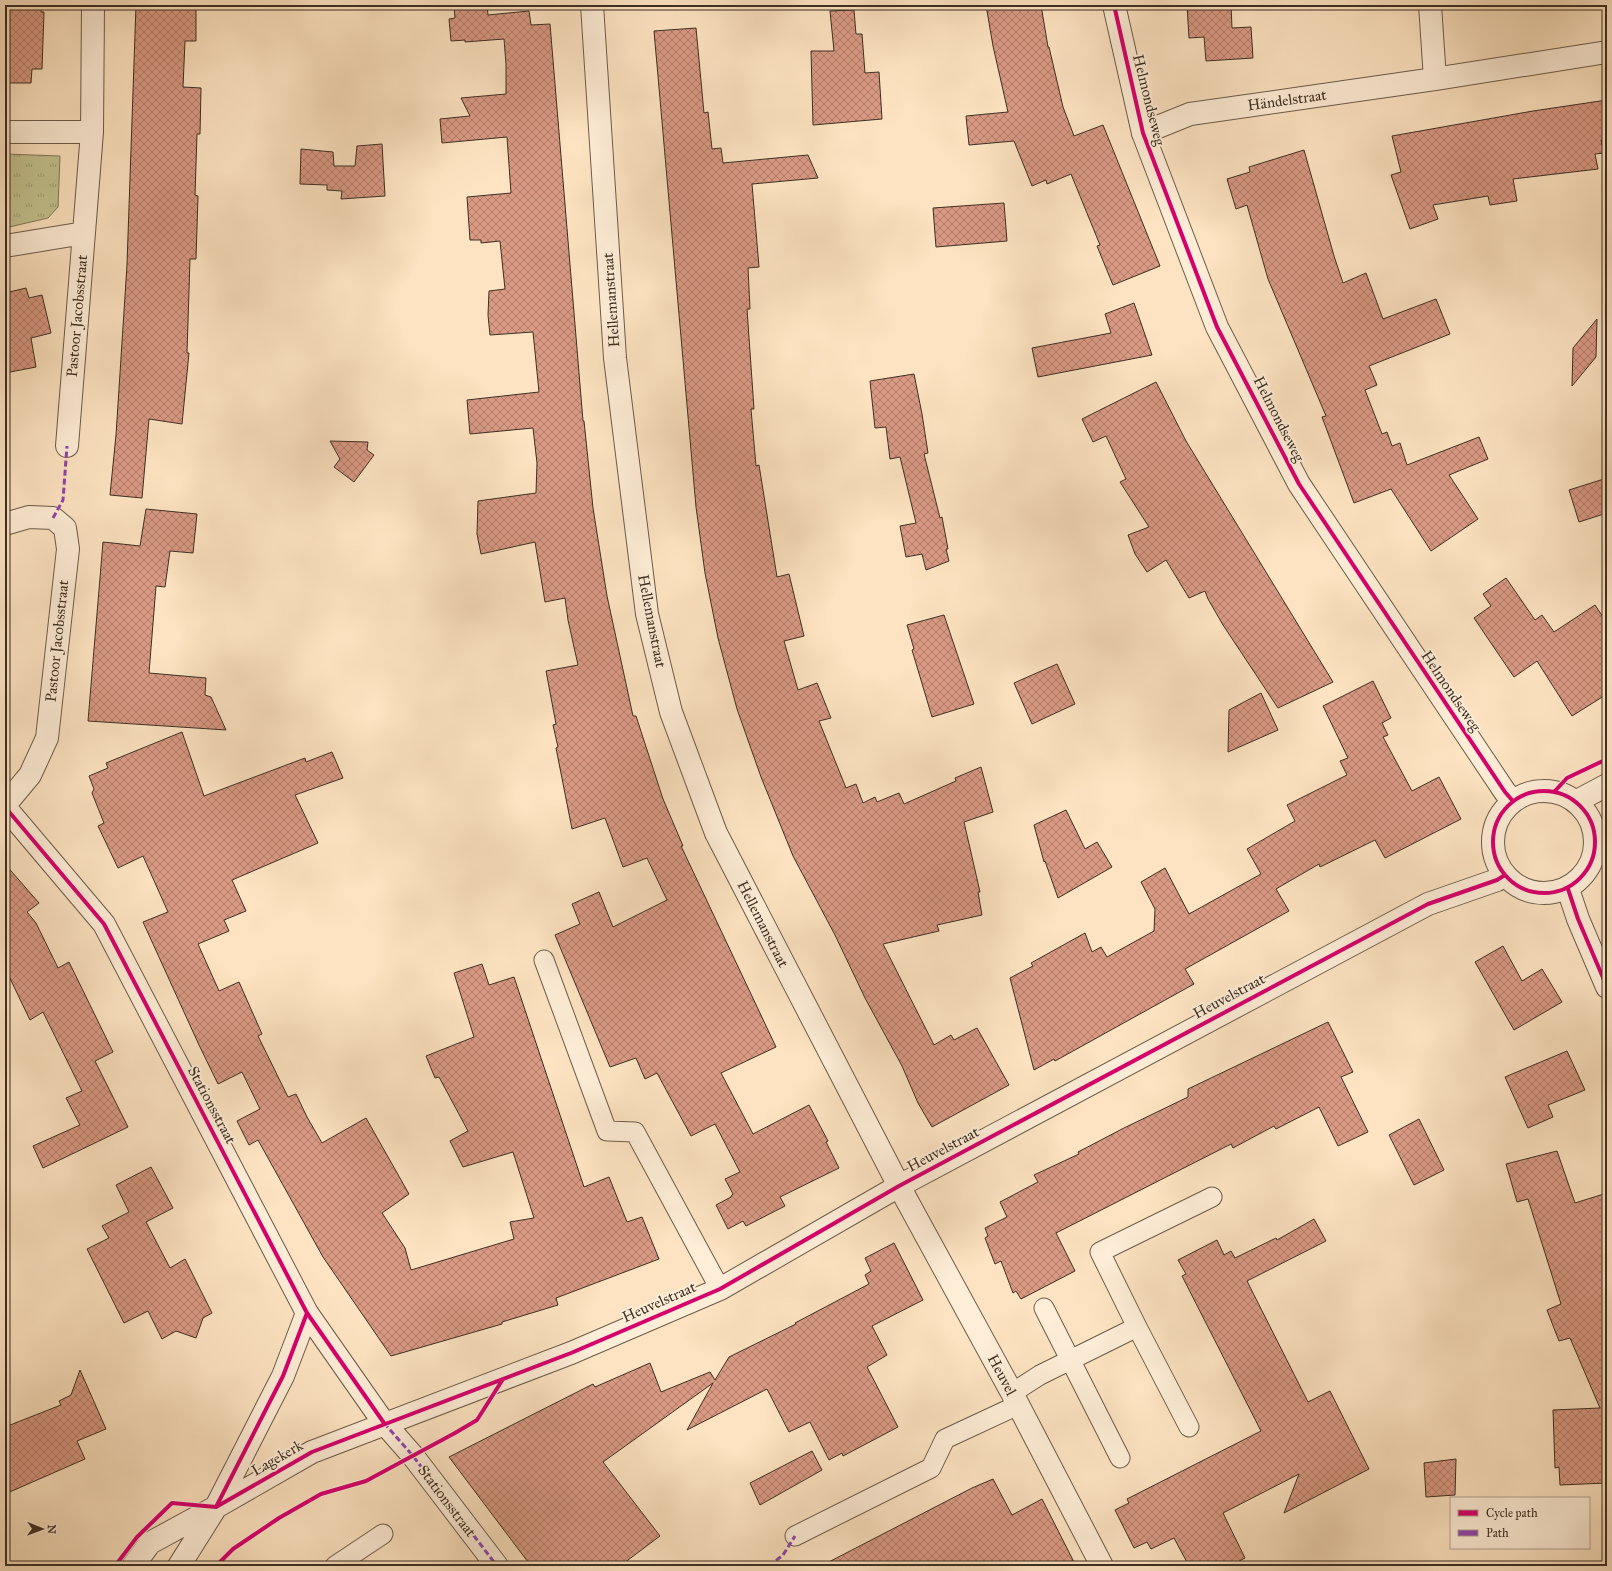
<svg xmlns="http://www.w3.org/2000/svg" width="1612" height="1571" font-family="'IM FELL Great Primer',serif">
	<style>
		.grass { fill: url(#grass-tufts); stroke: #80795a }
		.building { fill: url(#building-cross-hatch); stroke: #3c2f23 }
		.lines { fill: none; stroke-linecap: round; stroke-linejoin: round }
		.service-casing { stroke: #6c5c4a; stroke-width: 21 }
		.pedestrian-casing { stroke: #6c5c4a; stroke-width: 24 }
		.minor-casing { stroke: #6c5c4a; stroke-width: 24 }
		.tertiary-casing { stroke: #6c5c4a; stroke-width: 24 }
		.service { stroke: #feedd7; stroke-width: 19 }
		.pedestrian { stroke: #feedd7; stroke-width: 22 }
		.minor { stroke: #feedd7; stroke-width: 22 }
		.tertiary { stroke: #feedd7; stroke-width: 22 }
		.quiet { stroke: #8e44ad; stroke-width: 3; stroke-dasharray: 6 3; stroke-linecap: butt }
		.cycleway-casing { stroke: #feedd7; stroke-width: 6 }
		.cycleway { stroke: #d6006c; stroke-width: 4 }
		.labels { text-anchor: middle; stroke-width: 4; stroke-linejoin: round; paint-order: stroke }
		.street-label { font-size: 15px; fill: #3c2f23; stroke: #feedd7 }
	</style>
	<defs>
		<pattern id="grass-tufts" width="24" height="20" patternUnits="userSpaceOnUse"><rect width="24" height="20" fill="#c3c390"/><path d="M3 7l-1-3M5 7V3M7 7l1-3M15 17l-1-3M17 17v-4M19 17l1-3" fill="none" stroke="#a09f75"/></pattern>
		<pattern id="building-cross-hatch" width="8" height="8" patternUnits="userSpaceOnUse"><rect width="8" height="8" fill="#d99983"/><path d="M0 0l8 8M0 8l8-8" fill="none" stroke="#b17d6b"/></pattern>
	</defs>
	<rect width="100%" height="100%" fill="#fde3c1"/>
	<filter id="stains"><feTurbulence type="fractalNoise" baseFrequency=".005" numOctaves="4"/><feColorMatrix values="0 0 0 0 .2 0 0 0 0 .09 0 0 0 0 .02 0 0 0 .5 -.17"/></filter>
	<radialGradient id="worn" r=".72"><stop offset=".6" stop-color="#630" stop-opacity="0"/><stop offset="1" stop-color="#630" stop-opacity=".3"/></radialGradient>
	<path class="grass" d="M 5,154 L 60,156 L 58,207 L 48,218 L 5,228 Z"/>
	<path class="building" d="M 5,5 L 41,5 L 41,12 L 44,12 L 42,69 L 32,69 L 31,83 L 5,83 Z
		M 136,5 L 196,5 L 196,41 L 185,41 L 183,87 L 201,88 L 200,134 L 197,134 L 195,195 L 198,196 L 196,259 L 190,259 L 187,353 L 189,353 L 182,424 L 149,419 L 142,498 L 110,495 L 116,435 L 127,265 Z
		M 454,5 L 487,5 L 488,15 L 529,11 L 531,25 L 550,24 L 583,421 L 584,421 L 593,508 L 607,596 L 633,716 L 636,716 L 663,799 L 683,846 L 681,846 L 776,1047 L 721,1073 L 753,1134 L 809,1105 L 828,1141 L 826,1142 L 839,1168 L 780,1197 L 785,1206 L 746,1226 L 743,1221 L 728,1229 L 716,1205 L 731,1197 L 731,1196 L 733,1194 L 725,1179 L 740,1172 L 715,1124 L 691,1136 L 657,1073 L 645,1079 L 636,1058 L 610,1067 L 555,935 L 580,924 L 572,904 L 599,892 L 613,927 L 667,900 L 647,858 L 623,867 L 605,818 L 572,829 L 556,748 L 558,747 L 553,725 L 556,724 L 546,671 L 578,665 L 568,620 L 565,598 L 545,602 L 535,542 L 481,554 L 477,534 L 478,501 L 536,493 L 537,463 L 533,428 L 470,434 L 467,400 L 539,392 L 533,332 L 490,335 L 488,315 L 489,291 L 505,289 L 500,241 L 481,243 L 481,240 L 470,240 L 467,197 L 511,193 L 507,137 L 442,143 L 440,119 L 470,116 L 461,98 L 506,94 L 506,64 L 504,39 L 465,42 L 465,40 L 451,41 L 449,19 L 455,18 Z
		M 986,5 L 1041,5 L 1048,47 L 1049,47 L 1063,107 L 1074,136 L 1103,125 L 1160,266 L 1113,285 L 1097,246 L 1100,245 L 1071,174 L 1047,184 L 1046,180 L 1032,186 L 1014,141 L 969,145 L 966,116 L 1008,112 L 993,46 Z
		M 1187,5 L 1231,5 L 1232,28 L 1251,27 L 1253,58 L 1206,61 L 1204,37 L 1189,38 Z
		M 854,10 L 856,34 L 862,34 L 865,73 L 879,72 L 882,119 L 813,125 L 811,51 L 834,51 L 830,11 Z
		M 696,28 L 704,113 L 708,112 L 712,149 L 721,148 L 723,163 L 808,155 L 818,178 L 752,184 L 759,267 L 748,268 L 750,309 L 747,309 L 754,409 L 751,409 L 756,466 L 759,465 L 777,577 L 789,574 L 804,636 L 784,641 L 798,690 L 817,683 L 831,718 L 819,721 L 846,788 L 856,784 L 863,803 L 875,797 L 877,802 L 899,793 L 904,804 L 956,781 L 955,778 L 981,767 L 993,812 L 964,822 L 980,892 L 978,892 L 982,915 L 937,925 L 939,931 L 883,944 L 934,1045 L 951,1035 L 954,1040 L 977,1028 L 1009,1085 L 932,1127 L 918,1103 L 902,1066 L 865,998 L 835,935 L 793,856 L 761,777 L 737,709 L 718,638 L 705,573 L 696,507 L 654,31 Z
		M 1607,100 L 1607,139 L 1601,140 L 1604,153 L 1595,154 L 1598,169 L 1513,179 L 1517,201 L 1490,205 L 1488,196 L 1433,205 L 1438,219 L 1410,229 L 1391,175 L 1401,172 L 1392,136 L 1533,111 Z
		M 382,144 L 385,196 L 341,199 L 342,191 L 327,190 L 327,185 L 300,184 L 301,149 L 333,152 L 334,166 L 355,166 L 357,146 Z
		M 1304,150 L 1334,256 L 1343,283 L 1366,273 L 1383,319 L 1436,299 L 1450,334 L 1369,366 L 1377,385 L 1365,390 L 1382,434 L 1387,432 L 1392,446 L 1400,443 L 1407,465 L 1479,437 L 1488,459 L 1449,475 L 1478,519 L 1431,551 L 1391,489 L 1354,503 L 1322,417 L 1326,416 L 1268,279 L 1247,205 L 1236,209 L 1227,179 L 1250,172 L 1249,167 Z
		M 1004,203 L 1007,241 L 936,247 L 933,208 Z
		M 26,288 L 29,298 L 42,295 L 51,333 L 31,338 L 36,367 L 5,373 L 5,293 Z
		M 1134,303 L 1152,355 L 1038,377 L 1032,348 L 1111,333 L 1105,314 Z
		M 1597,319 L 1596,357 L 1572,386 L 1573,348 Z
		M 914,374 L 922,414 L 928,453 L 924,454 L 940,518 L 942,517 L 948,549 L 946,549 L 949,561 L 926,570 L 922,554 L 906,557 L 900,526 L 916,523 L 900,457 L 890,459 L 886,427 L 875,428 L 870,381 Z
		M 1156,382 L 1186,441 L 1333,682 L 1278,708 L 1223,625 L 1208,599 L 1205,591 L 1189,598 L 1166,560 L 1147,572 L 1135,554 L 1128,535 L 1149,527 L 1120,482 L 1126,479 L 1106,436 L 1093,442 L 1082,419 Z
		M 330,441 L 368,442 L 367,450 L 374,455 L 354,482 L 334,467 L 340,459 Z
		M 1607,478 L 1607,513 L 1579,522 L 1569,490 Z
		M 146,509 L 197,514 L 193,553 L 170,551 L 165,587 L 156,586 L 149,673 L 206,678 L 205,695 L 211,697 L 226,730 L 88,721 L 103,542 L 140,546 Z
		M 1506,578 L 1535,620 L 1542,615 L 1554,632 L 1595,605 L 1607,623 L 1607,694 L 1572,716 L 1537,661 L 1514,677 L 1474,618 L 1491,606 L 1483,594 Z
		M 944,615 L 974,704 L 932,717 L 912,650 L 914,649 L 907,625 Z
		M 1057,664 L 1075,704 L 1032,724 L 1014,683 Z
		M 1373,681 L 1391,718 L 1382,723 L 1388,735 L 1383,737 L 1412,791 L 1439,777 L 1461,819 L 1385,858 L 1375,840 L 1320,867 L 1319,864 L 1276,889 L 1289,911 L 1185,969 L 1194,984 L 1055,1061 L 1054,1059 L 1034,1070 L 1010,978 L 1033,966 L 1031,963 L 1085,933 L 1092,952 L 1101,947 L 1107,957 L 1154,931 L 1155,909 L 1141,882 L 1165,868 L 1189,914 L 1261,874 L 1247,849 L 1295,821 L 1287,805 L 1347,775 L 1340,761 L 1348,758 L 1323,706 Z
		M 1261,693 L 1278,730 L 1228,752 L 1229,710 Z
		M 182,732 L 204,796 L 305,758 L 306,762 L 332,752 L 343,778 L 295,795 L 318,843 L 232,880 L 246,911 L 224,920 L 229,931 L 198,944 L 219,991 L 239,982 L 262,1034 L 258,1036 L 288,1097 L 296,1094 L 307,1117 L 322,1143 L 366,1118 L 409,1194 L 382,1213 L 405,1248 L 411,1270 L 514,1239 L 510,1222 L 534,1218 L 513,1152 L 463,1167 L 450,1141 L 468,1131 L 439,1077 L 435,1078 L 426,1056 L 474,1037 L 454,973 L 482,964 L 489,985 L 514,977 L 584,1187 L 609,1177 L 627,1222 L 642,1217 L 659,1259 L 556,1298 L 558,1305 L 502,1322 L 502,1324 L 391,1356 L 323,1257 L 258,1140 L 249,1145 L 237,1121 L 260,1109 L 242,1072 L 218,1084 L 199,1045 L 143,922 L 168,912 L 143,856 L 118,868 L 98,826 L 104,823 L 92,793 L 94,789 L 89,776 L 108,768 L 106,763 Z
		M 1066,810 L 1085,849 L 1097,842 L 1112,867 L 1058,898 L 1045,861 L 1044,862 L 1034,825 Z
		M 5,864 L 39,903 L 27,912 L 36,923 L 58,968 L 69,962 L 113,1052 L 95,1061 L 128,1127 L 43,1168 L 33,1146 L 80,1125 L 66,1098 L 82,1091 L 43,1012 L 30,1020 L 5,968 Z
		M 1503,946 L 1522,981 L 1542,969 L 1562,1002 L 1514,1030 L 1475,962 Z
		M 1328,1022 L 1353,1072 L 1341,1077 L 1368,1132 L 1338,1146 L 1319,1107 L 1276,1129 L 1274,1126 L 1233,1148 L 1231,1144 L 1056,1233 L 1075,1271 L 1021,1299 L 1016,1291 L 1013,1293 L 1001,1261 L 995,1264 L 985,1238 L 988,1236 L 985,1228 L 1007,1217 L 1000,1202 L 1038,1182 L 1034,1175 L 1079,1154 L 1078,1152 L 1124,1128 L 1188,1097 L 1188,1089 Z
		M 1567,1051 L 1585,1090 L 1548,1105 L 1553,1117 L 1528,1128 L 1505,1077 Z
		M 1419,1119 L 1444,1170 L 1414,1185 L 1389,1135 Z
		M 1557,1151 L 1575,1203 L 1607,1193 L 1607,1483 L 1560,1485 L 1559,1467 L 1555,1468 L 1553,1410 L 1600,1408 L 1570,1338 L 1559,1341 L 1547,1310 L 1561,1304 L 1528,1199 L 1517,1202 L 1506,1164 Z
		M 151,1167 L 173,1208 L 146,1222 L 170,1268 L 185,1259 L 212,1313 L 203,1318 L 196,1338 L 176,1331 L 162,1339 L 148,1311 L 124,1323 L 87,1249 L 109,1238 L 102,1226 L 129,1212 L 116,1185 Z
		M 1314,1219 L 1326,1241 L 1247,1281 L 1308,1402 L 1330,1391 L 1369,1469 L 1284,1513 L 1299,1474 L 1223,1513 L 1245,1558 L 1230,1566 L 1189,1566 L 1174,1538 L 1151,1549 L 1147,1542 L 1134,1548 L 1115,1510 L 1129,1503 L 1127,1499 L 1261,1431 L 1182,1276 L 1186,1274 L 1178,1260 L 1217,1240 L 1224,1255 L 1231,1251 L 1235,1258 L 1276,1238 L 1277,1240 Z
		M 894,1243 L 923,1300 L 872,1326 L 887,1355 L 867,1367 L 898,1427 L 843,1456 L 842,1453 L 829,1460 L 810,1422 L 789,1432 L 767,1389 L 687,1430 L 713,1383 L 603,1462 L 660,1536 L 620,1566 L 531,1566 L 449,1457 L 593,1384 L 595,1387 L 650,1363 L 661,1392 L 710,1372 L 715,1380 L 729,1357 L 796,1324 L 795,1323 L 869,1284 L 865,1275 L 871,1271 L 865,1258 Z
		M 80,1370 L 106,1429 L 77,1441 L 85,1459 L 5,1494 L 5,1427 L 61,1405 L 59,1401 L 71,1395 Z
		M 812,1451 L 822,1470 L 760,1505 L 750,1483 Z
		M 1456,1459 L 1455,1495 L 1426,1497 L 1424,1463 Z
		M 993,1479 L 1012,1515 L 1042,1499 L 1076,1566 L 821,1566 L 972,1488 Z"/>
	<g class="lines">
		<defs>
			<path id="service" d="M 544,960 L 607,1131 L 635,1132 L 720,1289
				M 1044,1308 L 1120,1458
				M 1012,1393 L 1040,1375 L 1137,1327
				M 1189,1427 L 1137,1327 L 1100,1252 L 1212,1197
				M 795,1536 L 931,1468 L 945,1439 L 1018,1405
				M 335,1566 L 383,1534"/>
			<path id="pedestrian" d="M 384,1423 L 413,1456 L 497,1566"/>
			<path id="minor" d="M 592,5 L 615,358 L 647,614 L 671,712 L 716,833 L 899,1186 L 1012,1393 L 1102,1566
				M 1430,5 L 1435,79
				M 5,132 L 92,132
				M 1143,133 L 1190,114 L 1435,79 L 1607,52
				M 5,246 L 84,233
				M 67,446 L 92,132 L 93,5
				M 5,524 L 29,517 L 53,518 L 65,528 L 68,549 L 47,738 L 30,775 L 5,805
				M 5,807 L 104,924 L 307,1313 L 384,1423
				M 1568,889 L 1578,919 L 1607,987"/>
			<path id="tertiary" d="M 1114,5 L 1143,133 L 1217,327 L 1299,484 L 1505,792 L 1512,800
				M1493 842a51 51 0 1 1 102 0a51 51 0 1 1-102 0Z
				M 1577,801 L 1607,785
				M 133,1566 L 150,1543 L 216,1507 L 312,1452 L 571,1353 L 720,1289 L 899,1186 L 1428,904 L 1497,880 L 1505,875
				M 179,1566 L 216,1507 L 283,1376 L 307,1313"/>
		</defs>
		<use href="#service" class="service-casing"/>
		<use href="#pedestrian" class="pedestrian-casing"/>
		<use href="#minor" class="minor-casing"/>
		<use href="#tertiary" class="tertiary-casing"/>
		<use href="#service" class="service"/>
		<use href="#pedestrian" class="pedestrian"/>
		<use href="#minor" class="minor"/>
		<use href="#tertiary" class="tertiary"/>
		<path class="quiet" d="M 53,518 L 63,500 L 67,446
			M 384,1423 L 413,1456 L 497,1566
			M 769,1566 L 783,1555 L 795,1536"/>
		<defs>
			<path id="cycleway" d="M 1114,5 L 1143,133 L 1217,327 L 1299,484 L 1505,792 L 1512,800
				M1493 842a51 51 0 1 1 102 0a51 51 0 1 1-102 0Z
				M 1555,791 L 1567,778 L 1607,759
				M 5,807 L 104,924 L 307,1313 L 384,1423
				M 1568,889 L 1578,919 L 1607,987
				M 216,1507 L 283,1376 L 307,1313
				M 115,1566 L 137,1537 L 172,1503 L 216,1507 L 312,1452 L 571,1353 L 720,1289 L 899,1186 L 1428,904 L 1497,880 L 1505,875
				M 216,1566 L 233,1549 L 279,1518 L 321,1494 L 366,1481 L 455,1433 L 477,1420 L 503,1379"/>
		</defs>
		<use href="#cycleway" class="cycleway-casing"/>
		<use href="#cycleway" class="cycleway"/>
	</g>
	<g class="labels">
		<g class="street-label">
			<text transform="translate(1149 100) rotate(76)" y="5">Helmondseweg</text>
			<text transform="translate(1287 100) rotate(-8)" y="5">Händelstraat</text>
			<text transform="translate(611 300) rotate(-94)" y="5">Hellemanstraat</text>
			<text transform="translate(77 316) rotate(-85)" y="5">Pastoor Jacobsstraat</text>
			<text transform="translate(1279 419) rotate(63)" y="5">Helmondseweg</text>
			<text transform="translate(652 621) rotate(79)" y="5">Hellemanstraat</text>
			<text transform="translate(57 641) rotate(-84)" y="5">Pastoor Jacobsstraat</text>
			<text transform="translate(1451 691) rotate(56)" y="5">Helmondseweg</text>
			<text transform="translate(763 924) rotate(63)" y="5">Hellemanstraat</text>
			<text transform="translate(1229 996) rotate(-28)" y="5">Heuvelstraat</text>
			<text transform="translate(212 1105) rotate(62)" y="5">Stationsstraat</text>
			<text transform="translate(943 1149) rotate(-28)" y="5">Heuvelstraat</text>
			<text transform="translate(659 1302) rotate(-24)" y="5">Heuvelstraat</text>
			<text transform="translate(1002 1375) rotate(62)" y="5">Heuvel</text>
			<text transform="translate(277 1458) rotate(-30)" y="5">Lagekerk</text>
			<text transform="translate(447 1501) rotate(53)" y="5">Stationsstraat</text>
		</g>
	</g>
	<rect width="1612" height="1571" fill="none" stroke="#fde3c1" stroke-width="20"/>
	<rect x="6" y="6" width="1600" height="1559" fill="none" stroke="#3c2f23" stroke-width="2"/>
	<rect x="10" y="10" width="1592" height="1551" fill="none" stroke="#3c2f23"/>
	<rect x="1450" y="1497" width="140" height="52" fill="#feedd7" stroke="#b0a18f"/>
	<rect x="1458" y="1510" width="20" height="6" fill="#d6006c" stroke="#b0a18f"/>
	<text x="1486" y="1517" font-size="12" fill="#3c2f23">Cycle path</text>
	<rect x="1458" y="1530" width="20" height="6" fill="#8e44ad" stroke="#b0a18f"/>
	<text x="1486" y="1537" font-size="12" fill="#3c2f23">Path</text>
	<g transform="translate(42 1529) rotate(91)" stroke="#feedd7" stroke-width="3" paint-order="stroke">
	<path d="M0-3L7 15L0 10L-7 15Z" fill="#3c2f23"/>
	<text y="-6" font-size="11" font-weight="bold" text-anchor="middle" fill="#3c2f23">N</text>
	</g>
	<rect width="100%" height="100%" filter="url(#stains)"/>
	<rect width="100%" height="100%" fill="url(#worn)"/>
</svg>
